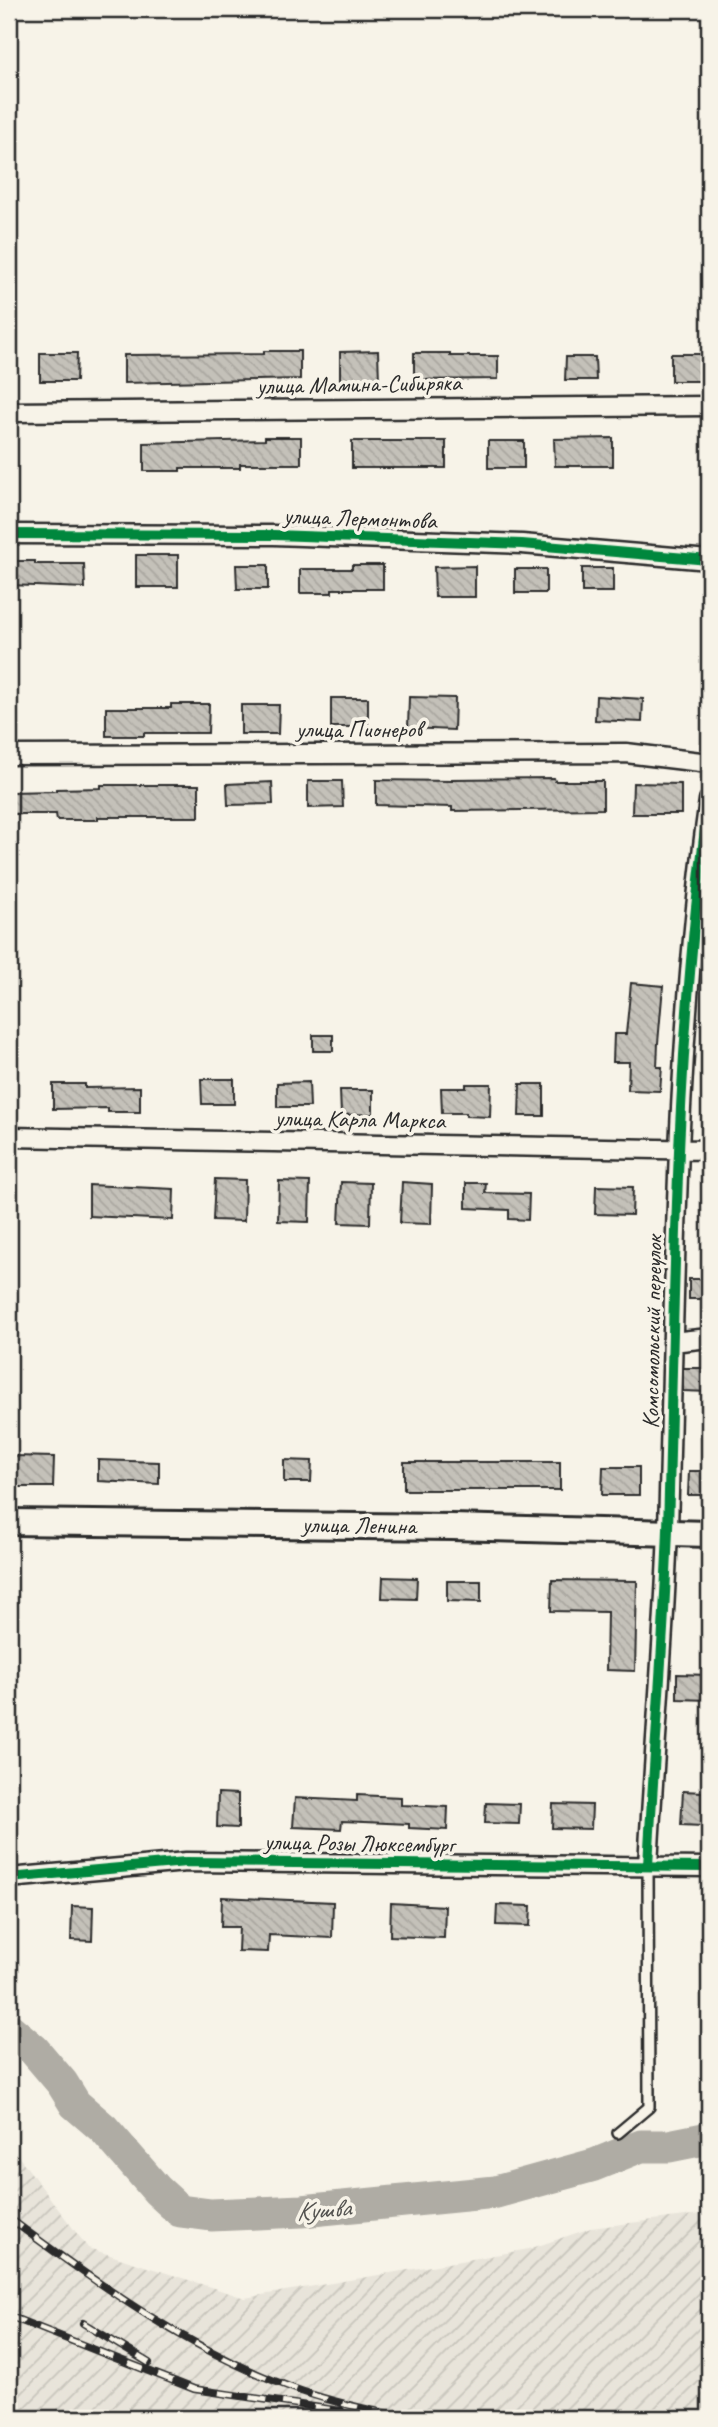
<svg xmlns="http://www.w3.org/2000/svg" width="718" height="2427" font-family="Caveat,sans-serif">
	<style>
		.industrial { fill: url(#industrial-furrows) }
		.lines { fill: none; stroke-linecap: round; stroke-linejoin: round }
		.river { stroke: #afaca4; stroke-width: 33 }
		.building { fill: url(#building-back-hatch); stroke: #2b2b2b; stroke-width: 2 }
		.lane-casing { stroke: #2b2b2b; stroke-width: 14 }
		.street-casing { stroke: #2b2b2b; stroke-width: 23 }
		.secondary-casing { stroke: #2b2b2b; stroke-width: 30 }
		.lane { stroke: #f7f3e8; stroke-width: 9 }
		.street { stroke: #f7f3e8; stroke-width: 18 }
		.secondary { stroke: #f7f3e8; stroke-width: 24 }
		.rail-casing { stroke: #2b2b2b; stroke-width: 8 }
		.rail { stroke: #f7f3e8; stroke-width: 5; stroke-dasharray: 16; stroke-linecap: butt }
		.cycleway-casing { stroke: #f7f3e8; stroke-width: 15 }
		.cycleway { stroke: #00873e; stroke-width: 10 }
		.labels { text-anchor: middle; stroke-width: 7; stroke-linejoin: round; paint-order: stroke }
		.street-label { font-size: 24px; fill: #2b2b2b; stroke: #f7f3e8 }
		.water-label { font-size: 26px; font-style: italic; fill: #53524f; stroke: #f7f3e8 }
	</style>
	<defs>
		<pattern id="industrial-furrows" width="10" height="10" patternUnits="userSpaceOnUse" patternTransform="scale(1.75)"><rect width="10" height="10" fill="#e8e4da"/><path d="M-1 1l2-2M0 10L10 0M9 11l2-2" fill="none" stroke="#c7c4bb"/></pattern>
		<pattern id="building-back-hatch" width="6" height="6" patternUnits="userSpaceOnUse" patternTransform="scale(1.75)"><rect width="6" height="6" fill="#c4c1b9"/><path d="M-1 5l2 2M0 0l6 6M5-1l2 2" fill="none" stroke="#a9a69f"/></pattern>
	</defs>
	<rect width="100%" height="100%" fill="#f7f3e8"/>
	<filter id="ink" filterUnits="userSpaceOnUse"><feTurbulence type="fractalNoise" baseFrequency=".0143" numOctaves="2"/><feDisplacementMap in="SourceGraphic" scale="14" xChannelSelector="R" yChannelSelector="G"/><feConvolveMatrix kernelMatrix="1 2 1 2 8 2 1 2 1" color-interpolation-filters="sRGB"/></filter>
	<g filter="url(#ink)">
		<path class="industrial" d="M 9,2144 L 88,2248 L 245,2298 L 529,2249 L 591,2228 L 709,2213 L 709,2418 L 9,2418 Z"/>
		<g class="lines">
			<path class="river" d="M 9,2029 L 34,2050 L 62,2083 L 75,2104 L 104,2129 L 157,2190 L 180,2211 L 211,2215 L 302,2211 L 496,2192 L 594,2165 L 641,2146 L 669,2146 L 709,2138"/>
		</g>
		<path class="building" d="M 264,351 L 300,351 L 300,379 L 124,383 L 124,355 L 264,354 Z
			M 378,351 L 379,381 L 340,381 L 340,352 Z
			M 40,353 L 77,353 L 76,381 L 40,381 Z
			M 414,353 L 450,353 L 450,356 L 498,356 L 498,379 L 414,380 Z
			M 671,354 L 706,354 L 706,381 L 671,381 Z
			M 566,357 L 595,357 L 596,380 L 565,380 Z
			M 265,437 L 301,437 L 301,464 L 240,464 L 240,468 L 180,468 L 180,471 L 144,471 L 144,443 L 265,440 Z
			M 613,438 L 613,466 L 555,466 L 554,439 Z
			M 352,441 L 446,441 L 446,468 L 352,468 Z
			M 488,441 L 524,441 L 524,468 L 488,468 Z
			M 136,555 L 178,555 L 178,587 L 136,587 Z
			M 9,561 L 35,561 L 35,564 L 84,564 L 85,588 L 9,585 Z
			M 236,565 L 268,565 L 268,589 L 237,589 Z
			M 352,565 L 383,565 L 383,589 L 332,589 L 332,593 L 300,593 L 300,569 L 352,569 Z
			M 475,566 L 475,597 L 435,597 L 434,567 Z
			M 582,568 L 613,568 L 613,592 L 582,592 Z
			M 515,569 L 546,569 L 546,593 L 515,593 Z
			M 596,696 L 643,699 L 642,722 L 595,720 Z
			M 409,697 L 455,698 L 454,730 L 408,728 Z
			M 331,698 L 368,698 L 368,727 L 331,727 Z
			M 171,704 L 209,704 L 208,733 L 144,733 L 144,736 L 106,736 L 106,708 L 171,708 Z
			M 241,705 L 279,705 L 278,734 L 241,734 Z
			M 554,778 L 555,781 L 603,781 L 603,809 L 452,811 L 452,807 L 376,805 L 376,780 L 452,781 L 452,779 Z
			M 308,781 L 342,781 L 343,807 L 308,808 Z
			M 272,782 L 273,804 L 228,805 L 227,784 Z
			M 633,783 L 681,784 L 681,814 L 632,814 Z
			M 101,785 L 199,785 L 199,817 L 98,817 L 98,820 L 57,820 L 56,814 L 9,814 L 9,792 L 56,791 L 56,789 L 101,788 Z
			M 631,983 L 663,986 L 658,1043 L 657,1067 L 662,1067 L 660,1091 L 628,1090 L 629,1062 L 613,1062 L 614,1034 L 626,1034 Z
			M 313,1035 L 333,1035 L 333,1051 L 313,1051 Z
			M 201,1079 L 234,1079 L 234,1104 L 202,1104 Z
			M 309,1082 L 310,1107 L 277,1107 L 277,1083 Z
			M 53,1084 L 85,1084 L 85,1088 L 140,1087 L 140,1112 L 108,1112 L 108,1108 L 53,1109 Z
			M 466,1084 L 491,1084 L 490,1117 L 466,1116 L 466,1113 L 442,1113 L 441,1088 L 466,1088 Z
			M 520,1084 L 544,1084 L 544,1116 L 519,1116 Z
			M 340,1090 L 373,1090 L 373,1114 L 341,1115 Z
			M 215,1179 L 245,1180 L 244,1221 L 213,1220 Z
			M 279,1181 L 310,1182 L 309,1222 L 278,1221 Z
			M 341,1182 L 371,1183 L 370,1224 L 339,1223 Z
			M 402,1182 L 432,1184 L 431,1224 L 400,1223 Z
			M 466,1183 L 486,1183 L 485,1193 L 529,1194 L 528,1220 L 509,1219 L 509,1210 L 466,1208 Z
			M 89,1185 L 174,1189 L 173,1220 L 89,1216 Z
			M 596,1186 L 633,1187 L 632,1215 L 595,1214 Z
			M 689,1279 L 709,1279 L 709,1299 L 689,1299 Z
			M 683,1368 L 709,1368 L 709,1392 L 683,1391 Z
			M 14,1456 L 54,1457 L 53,1487 L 14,1487 Z
			M 98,1460 L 159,1462 L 159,1484 L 98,1481 Z
			M 284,1460 L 312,1461 L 311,1482 L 284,1482 Z
			M 404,1462 L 560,1462 L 560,1490 L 404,1490 Z
			M 603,1467 L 639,1467 L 639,1495 L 602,1495 Z
			M 689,1471 L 709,1471 L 709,1495 L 688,1495 Z
			M 383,1577 L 417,1578 L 416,1599 L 382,1598 Z
			M 552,1580 L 637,1581 L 635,1671 L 606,1670 L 607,1612 L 551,1611 Z
			M 447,1581 L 481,1581 L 481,1602 L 447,1601 Z
			M 677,1674 L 709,1675 L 709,1700 L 677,1699 Z
			M 683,1791 L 703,1792 L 702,1826 L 681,1825 Z
			M 218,1793 L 238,1794 L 238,1828 L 217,1827 Z
			M 357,1795 L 401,1797 L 401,1805 L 448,1807 L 447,1830 L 409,1828 L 409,1824 L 342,1821 L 341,1829 L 293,1827 L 295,1798 L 357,1801 Z
			M 486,1803 L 520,1804 L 519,1824 L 485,1823 Z
			M 553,1804 L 592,1805 L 591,1829 L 552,1828 Z
			M 222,1897 L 333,1902 L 332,1938 L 269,1935 L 268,1952 L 238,1951 L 239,1927 L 221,1927 Z
			M 391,1903 L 445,1906 L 444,1938 L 390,1936 Z
			M 497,1905 L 531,1906 L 530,1926 L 496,1925 Z
			M 72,1906 L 93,1907 L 92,1941 L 71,1940 Z"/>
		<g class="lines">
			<defs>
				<path id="lane" d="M 618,2133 L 649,2107 L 648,1866"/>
				<path id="street" d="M 9,412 L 709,406
					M 9,534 L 274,535 L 522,544 L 709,560
					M 9,755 L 626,753 L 709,763
					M 9,1137 L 709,1150
					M 672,1342 L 709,1338
					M 648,1866 C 654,1754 664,1641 668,1529 C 675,1286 675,1041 709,800
					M 9,1878 L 186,1862 L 709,1867"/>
				<path id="secondary" d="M 9,1522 L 452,1527 L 709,1534"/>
			</defs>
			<use href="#lane" class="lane-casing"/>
			<use href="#street" class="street-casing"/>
			<use href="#secondary" class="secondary-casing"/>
			<use href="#lane" class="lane"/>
			<use href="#street" class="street"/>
			<use href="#secondary" class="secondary"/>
			<defs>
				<path id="rail" d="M 9,2218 C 100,2286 193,2353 301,2391 C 336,2403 373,2411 409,2418
					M 9,2316 L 194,2389 L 341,2411
					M 83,2323 L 149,2363"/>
			</defs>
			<use href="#rail" class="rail-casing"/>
			<use href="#rail" class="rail"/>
			<defs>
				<path id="cycleway" d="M 9,534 L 274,535 L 522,544 L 709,560
					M 648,1866 C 654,1754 664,1641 668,1529 C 675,1286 675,1041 709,800
					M 9,1878 L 186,1862 L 709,1867"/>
			</defs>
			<use href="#cycleway" class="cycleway-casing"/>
			<use href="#cycleway" class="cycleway"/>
		</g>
	</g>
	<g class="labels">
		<g class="street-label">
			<text transform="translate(359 384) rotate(-1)" y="8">улица Мамина-Сибиряка</text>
			<text transform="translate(360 518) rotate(2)" y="8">улица Лермонтова</text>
			<text x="359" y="737">улица Пионеров</text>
			<text transform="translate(360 1119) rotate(1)" y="8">улица Карла Маркса</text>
			<text transform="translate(652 1332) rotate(-89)" y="8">Комсомольский переулок</text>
			<text transform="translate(359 1525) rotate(1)" y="8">улица Ленина</text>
			<text transform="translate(359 1843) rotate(1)" y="8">улица Розы Люксембург</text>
		</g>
		<g class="water-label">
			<text transform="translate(323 2209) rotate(-5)" y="9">Кушва</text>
		</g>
	</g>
	<rect width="718" height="2427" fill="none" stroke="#f7f3e8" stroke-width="35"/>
	<rect x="18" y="18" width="683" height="2392" fill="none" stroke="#2b2b2b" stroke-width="2.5" filter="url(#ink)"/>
</svg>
